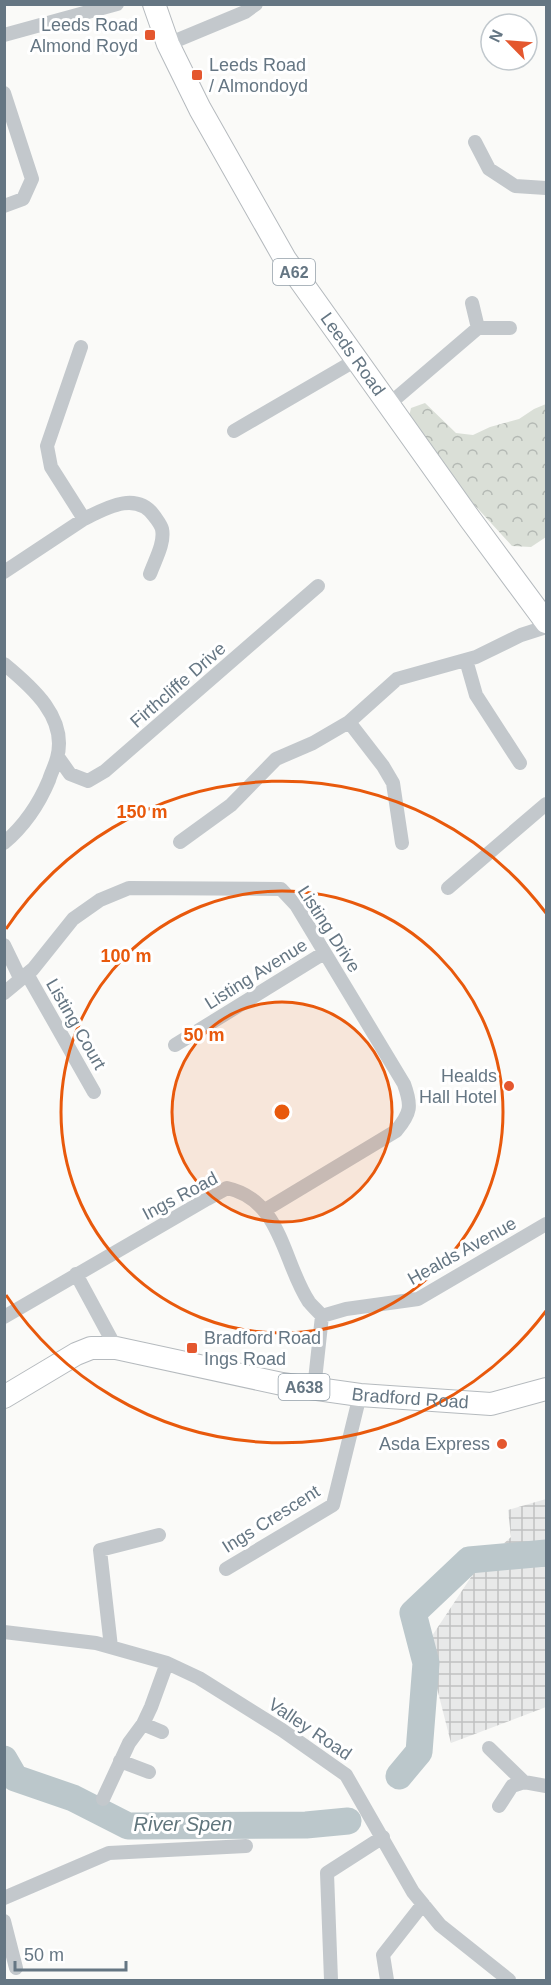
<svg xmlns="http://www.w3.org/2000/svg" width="551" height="1985" font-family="Arial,sans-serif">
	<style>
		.industrial { fill: url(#industrial-grid) }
		.forest { fill: url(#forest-crowns) }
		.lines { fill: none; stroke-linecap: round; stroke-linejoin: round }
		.river { stroke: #bbc7cb; stroke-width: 27 }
		.primary-casing { stroke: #b5babe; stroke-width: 24 }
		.minor { stroke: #c3c8cc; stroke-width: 14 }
		.primary { stroke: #fff; stroke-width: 22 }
		.ring { fill: none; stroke: #e8590c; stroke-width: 3 }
		.poi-dot { fill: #e4572e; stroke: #fff; stroke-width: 2 }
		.labels { text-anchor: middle; stroke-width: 6; stroke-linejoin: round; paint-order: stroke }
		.shield { fill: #fff; stroke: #939fa8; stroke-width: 1.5 }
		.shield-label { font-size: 16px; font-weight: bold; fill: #657683 }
		.poi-label { font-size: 18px; fill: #657683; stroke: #fff; text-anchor: end }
		.street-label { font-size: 18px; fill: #657683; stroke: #fff }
		.water-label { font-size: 20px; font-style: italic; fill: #60757c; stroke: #fff }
		.centre { fill: #e8590c; stroke: #fff; stroke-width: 3 }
		.ring-label { font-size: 18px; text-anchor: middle; font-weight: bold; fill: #e8590c; stroke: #fff; stroke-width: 6; stroke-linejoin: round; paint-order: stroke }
	</style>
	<defs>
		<pattern id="industrial-grid" width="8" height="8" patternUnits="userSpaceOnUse" patternTransform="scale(1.5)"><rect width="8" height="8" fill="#e8e9e9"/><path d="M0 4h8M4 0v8" fill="none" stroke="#c0c1c2"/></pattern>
		<pattern id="forest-crowns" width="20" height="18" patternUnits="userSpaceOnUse" patternTransform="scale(1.5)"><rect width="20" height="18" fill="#dadfd7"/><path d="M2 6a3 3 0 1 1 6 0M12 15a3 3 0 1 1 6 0" fill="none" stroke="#b4b9b4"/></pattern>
	</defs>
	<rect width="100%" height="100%" fill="#fafaf8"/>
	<path class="industrial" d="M 546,1499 L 546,1707 L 451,1743 L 426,1645 L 479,1565 L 511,1537 L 508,1510 Z"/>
	<path class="forest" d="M 425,403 L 456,433 L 473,435 L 490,427 L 519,419 L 534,409 L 546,404 L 546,537 L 531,547 L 512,546 L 449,477 L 408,421 L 411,408 Z"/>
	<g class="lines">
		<path class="river" d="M 4,1759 L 15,1778 L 73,1798 L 128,1826 L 306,1825 L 348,1821
			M 399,1776 L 419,1752 L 426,1663 L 413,1613 L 469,1560 L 546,1553"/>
		<defs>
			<g id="primary">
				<path id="s1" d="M 154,4 L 168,44 L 200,109 L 285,259 L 470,519 L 546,622"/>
				<path id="s2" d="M 4,1397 L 76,1354 L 91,1348 L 116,1348 L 282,1384 L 360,1395 L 491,1404 L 546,1389"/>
			</g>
		</defs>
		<use href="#primary" class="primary-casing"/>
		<path class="minor" d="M 4,35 L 117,4
			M 168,44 L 245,12 L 256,4
			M 4,93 L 32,179 L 23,199 L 4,206
			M 475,142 L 489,169 L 515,186 L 546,188
			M 472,303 L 478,328
			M 81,347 L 47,446 L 51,467 L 84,519 C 106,508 137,490 155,517 C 157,520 161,525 162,529 C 165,543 155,560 150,574
			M 388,405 L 478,328 L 510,328
			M 234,431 L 356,360
			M 4,572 L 84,519
			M 466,660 L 476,695 L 520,763
			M 4,664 C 32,687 68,718 57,758 C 55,766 51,773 49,780 C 39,804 24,826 4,843
			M 349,722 L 383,766 L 393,783 L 402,843
			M 58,757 L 70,774 L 88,781 L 105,771 L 318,586
			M 180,842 L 231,805 L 276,759 L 313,743 L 349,722 L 397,679 L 476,657 L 521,635 L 546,627
			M 448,888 L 546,804
			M 4,945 L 20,978
			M 27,974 L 94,1092
			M 4,993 L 33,969 L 73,919 L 100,900 L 129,888 L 281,889 L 296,905 L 404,1084 C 412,1106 411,1113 396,1131 L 265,1210
			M 175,1045 L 324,953
			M 76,1274 L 116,1348
			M 322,1316 L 346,1309 L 418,1299 L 546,1224
			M 4,1317 L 207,1199 L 227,1188 C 282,1200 283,1263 309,1302 C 313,1307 318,1311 322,1316 L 314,1389
			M 226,1569 L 333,1505 L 360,1395
			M 4,1632 L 96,1643 L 167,1663 L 199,1678 L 282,1730 L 346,1775 L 413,1892 L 440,1925 L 509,1980
			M 111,1647 L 100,1550 L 159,1535
			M 143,1724 L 162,1732
			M 489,1748 L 524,1782 L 546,1786
			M 120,1761 L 149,1772
			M 103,1799 L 129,1743 L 143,1724 L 151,1707 L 167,1663
			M 499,1806 L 512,1786 L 524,1782
			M 4,1898 L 109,1853 L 246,1846
			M 4,1921 L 16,1968
			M 331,1980 L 327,1873 L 383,1837
			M 387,1980 L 383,1955 L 423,1904"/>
		<use href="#primary" class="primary"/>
	</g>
	<circle cx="282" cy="1112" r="110" fill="#e8590c" fill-opacity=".12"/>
	<g class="ring">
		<circle cx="282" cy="1112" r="110"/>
		<circle cx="282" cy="1112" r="221"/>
		<path d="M546 1311A331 331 0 0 1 6 1295M6 929A331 331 0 0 1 546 913"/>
	</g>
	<g class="poi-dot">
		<rect x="144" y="29" width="12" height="12" rx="3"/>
		<rect x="191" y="69" width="12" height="12" rx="3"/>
		<circle cx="509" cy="1086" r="6"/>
		<rect x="186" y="1342" width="12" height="12" rx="3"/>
		<circle cx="502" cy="1444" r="6"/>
	</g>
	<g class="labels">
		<g class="shield">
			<rect x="273" y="259" width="42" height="26" rx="4.5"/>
			<rect x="278.5" y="1374" width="51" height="26" rx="4.5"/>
		</g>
		<g class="shield-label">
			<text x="294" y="278">A62</text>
			<text x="304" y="1393">A638</text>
		</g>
		<g class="poi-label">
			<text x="138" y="31">Leeds Road<tspan x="138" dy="21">Almond Royd</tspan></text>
			<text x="209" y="71" text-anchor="start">Leeds Road<tspan x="209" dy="21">/ Almondoyd</tspan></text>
			<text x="497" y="1082">Healds<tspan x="497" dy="21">Hall Hotel</tspan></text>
			<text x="204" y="1344" text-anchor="start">Bradford Road<tspan x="204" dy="21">Ings Road</tspan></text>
			<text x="490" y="1450">Asda Express</text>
		</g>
		<g class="street-label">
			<text dy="6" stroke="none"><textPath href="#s1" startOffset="404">Leeds Road</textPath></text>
			<text transform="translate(178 685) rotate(-41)" y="6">Firthcliffe Drive</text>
			<text transform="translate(329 929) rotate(57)" y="6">Listing Drive</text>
			<text transform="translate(256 974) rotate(-32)" y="6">Listing Avenue</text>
			<text transform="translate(76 1024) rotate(60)" y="6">Listing Court</text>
			<text transform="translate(180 1196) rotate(-28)" y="6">Ings Road</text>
			<text transform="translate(462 1251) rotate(-29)" y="6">Healds Avenue</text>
			<text dy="6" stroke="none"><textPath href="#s2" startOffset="424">Bradford Road</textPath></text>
			<text transform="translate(271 1519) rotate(-32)" y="6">Ings Crescent</text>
			<text transform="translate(310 1729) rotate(34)" y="6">Valley Road</text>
		</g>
		<g class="water-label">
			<text x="183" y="1831">River Spen</text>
		</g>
	</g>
	<circle cx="282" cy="1112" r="9" class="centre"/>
	<g class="ring-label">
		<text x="142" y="818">150 m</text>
		<text x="126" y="962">100 m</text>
		<text x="204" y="1041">50 m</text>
	</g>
	<rect width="551" height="1985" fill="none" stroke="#657683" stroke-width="12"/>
	<g transform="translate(509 42) rotate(295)"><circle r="28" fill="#ffffff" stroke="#c1c8cd" stroke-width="1.5"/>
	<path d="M0-4.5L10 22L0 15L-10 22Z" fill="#e4572e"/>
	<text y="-9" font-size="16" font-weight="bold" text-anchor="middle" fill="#657683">N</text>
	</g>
	<path d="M15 1961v9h111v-9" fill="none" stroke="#657683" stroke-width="3"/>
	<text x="24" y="1961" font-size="18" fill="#657683" stroke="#ffffff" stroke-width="4.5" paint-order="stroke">50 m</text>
</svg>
